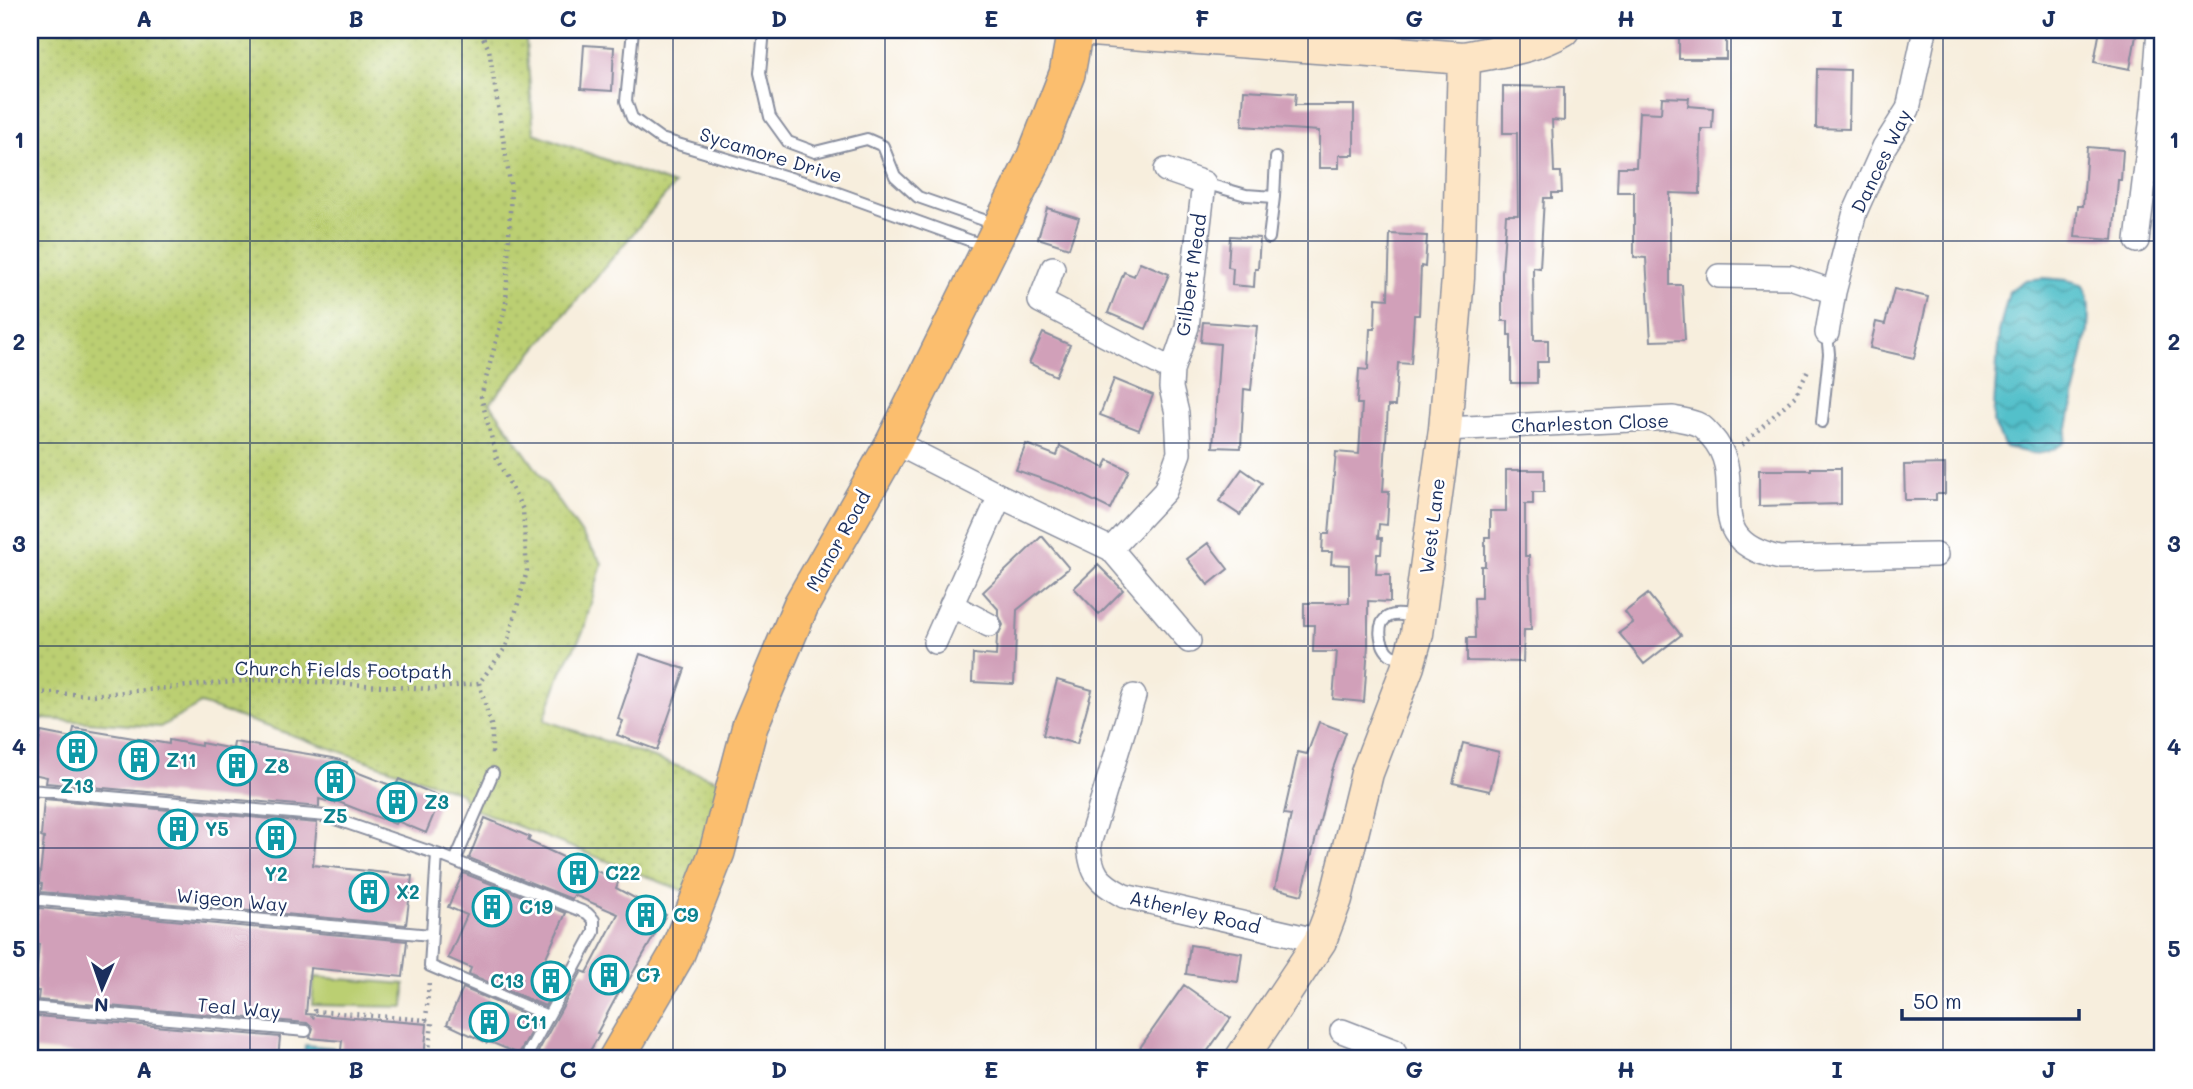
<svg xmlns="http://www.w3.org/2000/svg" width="2193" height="1089" font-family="Mali,sans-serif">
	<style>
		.grass { fill: url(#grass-dots); stroke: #6b7f68; stroke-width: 2 }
		.park { fill: #bbcf72; stroke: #6b7f68; stroke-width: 2 }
		.water { fill: url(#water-waves); stroke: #377894; stroke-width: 2 }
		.building { fill: #d1a0b9 }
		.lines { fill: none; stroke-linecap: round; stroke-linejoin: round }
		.lane-casing { stroke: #898e9e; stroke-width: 14 }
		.street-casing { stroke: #898e9e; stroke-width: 26 }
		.secondary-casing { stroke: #898e9e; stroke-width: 35 }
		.primary-casing { stroke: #898e9e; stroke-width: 38 }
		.path { stroke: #898e9e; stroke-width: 4.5; stroke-dasharray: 2 5; stroke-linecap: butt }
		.lane { stroke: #fff; stroke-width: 10 }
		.street { stroke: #fff; stroke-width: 23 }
		.secondary { stroke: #fde5c5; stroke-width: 32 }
		.primary { stroke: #fbbe6e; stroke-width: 35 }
		.grid { fill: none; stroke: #1b2f5e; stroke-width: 2; stroke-opacity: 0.55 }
		.labels { text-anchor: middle; stroke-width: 5; stroke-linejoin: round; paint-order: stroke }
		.street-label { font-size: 19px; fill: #1b2f5e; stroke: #fff }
		.culture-label { font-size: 19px; font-weight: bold; fill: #0d838f; stroke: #fff; text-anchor: start }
		.neatline { fill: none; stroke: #1b2f5e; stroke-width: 2.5 }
		.grid-label { font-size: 23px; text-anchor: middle; font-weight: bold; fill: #1b2f5e }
	</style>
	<defs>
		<pattern id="grass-dots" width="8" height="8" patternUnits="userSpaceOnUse" patternTransform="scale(1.75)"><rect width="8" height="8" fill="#bbcf72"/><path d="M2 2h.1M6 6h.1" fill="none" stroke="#a0b265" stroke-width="1.8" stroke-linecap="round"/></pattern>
		<pattern id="water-waves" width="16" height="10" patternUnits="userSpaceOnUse" patternTransform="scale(1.75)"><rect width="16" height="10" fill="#53c0ca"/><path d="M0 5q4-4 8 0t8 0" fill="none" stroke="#449ca7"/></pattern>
	</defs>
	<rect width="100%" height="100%" fill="#fff"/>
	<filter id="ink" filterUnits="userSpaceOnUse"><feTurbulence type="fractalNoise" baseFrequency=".0143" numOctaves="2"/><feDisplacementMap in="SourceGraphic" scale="14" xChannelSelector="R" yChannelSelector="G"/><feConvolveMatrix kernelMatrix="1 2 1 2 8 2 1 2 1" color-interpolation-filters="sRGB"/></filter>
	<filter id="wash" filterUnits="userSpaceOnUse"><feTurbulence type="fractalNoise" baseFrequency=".00686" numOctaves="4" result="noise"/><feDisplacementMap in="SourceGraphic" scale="28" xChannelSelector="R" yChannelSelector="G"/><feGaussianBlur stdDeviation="1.57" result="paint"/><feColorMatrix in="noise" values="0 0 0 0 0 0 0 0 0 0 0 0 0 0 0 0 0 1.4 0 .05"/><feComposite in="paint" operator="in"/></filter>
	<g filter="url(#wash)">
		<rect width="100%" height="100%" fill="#f7eedd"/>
		<path class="grass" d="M 30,30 L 525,30 L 534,133 L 674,185 L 490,403 L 602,563 L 583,632 L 561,672 L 544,720 L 720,781 L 691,894 L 469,807 L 461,793 L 201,704 L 160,727 L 30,718 Z"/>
		<path class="park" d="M 314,977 L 405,984 L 404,1007 L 312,1005 Z"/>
		<path class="water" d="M 2044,278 L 2067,280 L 2082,284 C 2091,299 2089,313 2088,330 L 2065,442 C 2040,460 2032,453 2005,447 L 1993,422 L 1999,332 L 2009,291 L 2026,280 Z
			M 305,1045 L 333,1048 L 331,1059 L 304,1059 Z"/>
		<g id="blocks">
			<path class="building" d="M 1696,30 L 1726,30 L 1726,59 L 1679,59 L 1679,31 Z
				M 2100,30 L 2137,30 L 2130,69 L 2094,62 Z
				M 584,45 L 614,47 L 612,91 L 581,89 Z
				M 1817,69 L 1850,70 L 1849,129 L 1816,128 Z
				M 1503,86 L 1564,87 L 1564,121 L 1552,120 L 1554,172 L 1561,172 L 1562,193 L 1552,193 L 1552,198 L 1544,198 L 1540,268 L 1533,267 L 1534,340 L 1548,340 L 1548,362 L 1537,362 L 1537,383 L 1511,383 L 1511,335 L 1508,335 L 1508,321 L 1502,321 L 1502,273 L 1506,215 L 1518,215 L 1517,133 L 1503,133 Z
				M 1244,90 L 1296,93 L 1295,105 L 1354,105 L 1354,155 L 1339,155 L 1339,168 L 1319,168 L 1319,131 L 1242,126 Z
				M 1662,97 L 1689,98 L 1688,106 L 1713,108 L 1712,129 L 1701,129 L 1700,194 L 1670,193 L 1670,285 L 1682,285 L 1685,340 L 1651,341 L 1646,258 L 1634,257 L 1634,192 L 1617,192 L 1618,167 L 1636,167 L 1639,112 L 1661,113 Z
				M 2087,147 L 2123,150 L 2121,180 L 2118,180 L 2113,240 L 2075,237 L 2078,206 L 2083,206 Z
				M 1047,208 L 1079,218 L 1069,248 L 1038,238 Z
				M 1390,234 L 1427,236 L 1425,267 L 1421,266 L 1419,315 L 1414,315 L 1411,364 L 1398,363 L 1395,406 L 1388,406 L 1383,492 L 1389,492 L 1387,525 L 1379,524 L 1378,538 L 1382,538 L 1381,554 L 1377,554 L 1376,574 L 1390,574 L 1390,602 L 1368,601 L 1368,645 L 1364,702 L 1333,699 L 1337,652 L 1313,652 L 1314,625 L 1304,625 L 1304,603 L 1349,603 L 1349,565 L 1331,564 L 1332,552 L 1322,552 L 1323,534 L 1329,534 L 1336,452 L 1359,454 L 1362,404 L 1357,404 L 1359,369 L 1368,370 L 1370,329 L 1375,329 L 1376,298 L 1388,299 Z
				M 1230,236 L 1260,238 L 1258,269 L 1255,269 L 1254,287 L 1232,285 L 1233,268 L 1228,267 Z
				M 1140,262 L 1169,274 L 1146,329 L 1108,313 L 1124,272 L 1134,276 Z
				M 1894,289 L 1928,297 L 1914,358 L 1870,348 L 1876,322 L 1885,324 Z
				M 1203,322 L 1257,326 L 1251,390 L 1244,389 L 1241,448 L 1213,447 L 1220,344 L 1201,342 Z
				M 1043,333 L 1070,345 L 1056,376 L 1029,363 Z
				M 1114,379 L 1153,395 L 1139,430 L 1100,415 Z
				M 1026,444 L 1057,456 L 1060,446 L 1104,468 L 1108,460 L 1129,470 L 1110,509 L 1065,487 L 1016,470 Z
				M 1945,464 L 1945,494 L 1936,494 L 1936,500 L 1905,500 L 1904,465 Z
				M 1811,468 L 1841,468 L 1841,504 L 1759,506 L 1759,470 L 1811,470 Z
				M 1242,469 L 1262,483 L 1240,515 L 1219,501 Z
				M 1506,470 L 1544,470 L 1544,492 L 1533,492 L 1533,504 L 1525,504 L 1525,556 L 1529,556 L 1531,630 L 1524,630 L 1523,662 L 1467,661 L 1467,638 L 1475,638 L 1474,598 L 1481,598 L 1481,566 L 1485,566 L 1485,537 L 1490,537 L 1490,511 L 1506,511 Z
				M 1042,536 L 1069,568 L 1017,610 L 1014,684 L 972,682 L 973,654 L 996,656 L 997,637 L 1003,625 L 998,614 L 998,609 L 983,592 Z
				M 1208,543 L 1228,569 L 1208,585 L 1187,559 Z
				M 1098,565 L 1123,590 L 1099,614 L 1074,588 Z
				M 1648,594 L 1681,635 L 1644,664 L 1619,633 L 1633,623 L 1625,612 Z
				M 640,654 L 685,669 L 657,750 L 617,735 L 623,721 L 618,719 Z
				M 1057,680 L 1092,690 L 1077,744 L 1043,735 Z
				M 1319,722 L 1346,732 L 1332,771 L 1302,895 L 1275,888 L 1291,815 L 1284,814 L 1298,752 L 1307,754 Z
				M 74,728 L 169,744 L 169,740 L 201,746 L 201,743 L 233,749 L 234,742 L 333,758 L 347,762 L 346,768 L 395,787 L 399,779 L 441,797 L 426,833 L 397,821 L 395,824 L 336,801 L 335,803 L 319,799 L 319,807 L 46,783 L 47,777 L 33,774 L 41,732 L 72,738 Z
				M 1463,743 L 1499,752 L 1490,791 L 1453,783 Z
				M 44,799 L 317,823 L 313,865 L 412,876 L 406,925 L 41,892 L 42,884 L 39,883 L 44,838 L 41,837 Z
				M 485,818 L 530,837 L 528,841 L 574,862 L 619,880 L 616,888 L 666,915 L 622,992 L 620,990 L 597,1033 L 600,1034 L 585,1059 L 549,1059 L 538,1052 L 582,971 L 587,973 L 618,914 L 574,895 L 572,899 L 469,858 Z
				M 463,873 L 566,913 L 546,957 L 567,965 L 545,1006 L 469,974 L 471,968 L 448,958 L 467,915 L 448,907 Z
				M 39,908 L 407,941 L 403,977 L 310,968 L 306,1014 L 427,1024 L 424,1059 L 340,1059 L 342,1041 L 310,1038 L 313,1028 L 307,1023 L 38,1000 L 39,991 L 35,991 L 39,944 L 35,944 Z
				M 1190,945 L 1242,953 L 1238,982 L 1186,974 Z
				M 1184,985 L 1231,1018 L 1202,1059 L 1148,1059 L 1137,1052 Z
				M 463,988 L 537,1020 L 519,1054 L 488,1041 L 487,1043 L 447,1024 Z
				M 37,1016 L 280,1037 L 278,1059 L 134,1059 L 34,1050 Z"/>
		</g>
	</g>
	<g filter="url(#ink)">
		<use href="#blocks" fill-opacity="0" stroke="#898e9e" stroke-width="2"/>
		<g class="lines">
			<defs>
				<path id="lane" d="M 633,30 L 626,101 L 632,118 L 661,139 L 827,189 L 985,246
					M 764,30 L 760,73 L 770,117 L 788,142 L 815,152 L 867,139 L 883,146 L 895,176 L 918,197 L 995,224
					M 1204,183 L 1246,195 L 1274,197 L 1269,238
					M 1274,197 L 1276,158
					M 1822,422 L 1829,354 L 1827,333
					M 1407,659 C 1403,658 1395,657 1391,655 C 1379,647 1375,621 1390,616 C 1397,613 1410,616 1418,618
					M 30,790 L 326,816 L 437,854 L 587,913 L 594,920 L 594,932 L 525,1059
					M 437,854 L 430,966 L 548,1016
					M 455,861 L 493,773
					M 30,899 L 431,935
					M 30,1007 L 306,1031"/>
				<path id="street" d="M 2137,241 L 2153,108 L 2159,30
					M 1053,268 L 1040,301 L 1172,370
					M 1719,276 L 1790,277 L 1834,292 L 1855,212 L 1884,147 L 1908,109 L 1925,30
					M 1827,333 L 1834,292
					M 1445,429 L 1673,418 C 1681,420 1692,421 1699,425 C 1704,427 1707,432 1711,436 C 1753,482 1693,539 1780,558 L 1936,555
					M 894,442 L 1000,496 L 1111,549 L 1189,641
					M 1111,549 L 1165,491 L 1179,453 L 1177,413 L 1171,388 L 1172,370 L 1187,327 L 1204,183 L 1166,170
					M 951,605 L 989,625
					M 935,642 L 1000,496
					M 1134,696 L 1089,844 C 1091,874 1098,882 1124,896 L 1320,941
					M 1342,1031 L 1394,1051"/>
				<path id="secondary" d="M 1091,30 L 1464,58 C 1497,51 1534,48 1563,30
					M 1241,1059 L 1320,941 L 1336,899 L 1367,773 L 1408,666 L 1417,634 L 1445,429 L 1458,278 L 1464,58"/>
				<path id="primary" d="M 616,1059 L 676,956 L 717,852 L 750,726 L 801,605 L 894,442 L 1033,161 L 1067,74 L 1075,30"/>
			</defs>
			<use href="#lane" class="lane-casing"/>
			<use href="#street" class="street-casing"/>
			<use href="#secondary" class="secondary-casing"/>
			<use href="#primary" class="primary-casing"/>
			<path class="path" d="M 1742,445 L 1795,396 L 1809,368
				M 479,683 L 492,728 L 492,758
				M 30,692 L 92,695 L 265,679 L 431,689 L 479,683 L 506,647 L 527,571 L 523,510 L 497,459 L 481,397 L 506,304 L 511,189 L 489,49 L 479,30
				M 312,1018 L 315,1011 L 426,1020 L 432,1023 L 428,1059
				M 426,1020 L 429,981"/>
			<use href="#lane" class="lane"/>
			<use href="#street" class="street"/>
			<use href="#secondary" class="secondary"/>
			<use href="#primary" class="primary"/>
		</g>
	</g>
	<path class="grid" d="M 250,30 L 250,1059M 462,30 L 462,1059M 673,30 L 673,1059M 885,30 L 885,1059M 1096,30 L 1096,1059M 1308,30 L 1308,1059M 1520,30 L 1520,1059M 1731,30 L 1731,1059M 1943,30 L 1943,1059M 30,241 L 2163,241M 30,443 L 2163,443M 30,646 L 2163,646M 30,848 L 2163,848"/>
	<defs>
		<symbol id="building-ring" viewBox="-11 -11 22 22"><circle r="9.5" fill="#fff" stroke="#0f9aa8" stroke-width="1.5"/><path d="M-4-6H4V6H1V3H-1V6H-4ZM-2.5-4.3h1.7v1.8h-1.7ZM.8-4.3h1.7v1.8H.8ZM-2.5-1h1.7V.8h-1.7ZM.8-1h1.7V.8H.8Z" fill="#0f9aa8"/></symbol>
	</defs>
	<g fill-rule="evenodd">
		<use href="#building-ring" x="55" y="729" width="44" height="44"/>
		<use href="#building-ring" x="117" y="738" width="44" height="44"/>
		<use href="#building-ring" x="215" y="744" width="44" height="44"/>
		<use href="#building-ring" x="313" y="759" width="44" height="44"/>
		<use href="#building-ring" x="375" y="780" width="44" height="44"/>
		<use href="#building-ring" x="156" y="807" width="44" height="44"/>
		<use href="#building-ring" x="254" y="816" width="44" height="44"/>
		<use href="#building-ring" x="556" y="851" width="44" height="44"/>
		<use href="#building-ring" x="347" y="870" width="44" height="44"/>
		<use href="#building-ring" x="470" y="885" width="44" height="44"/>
		<use href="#building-ring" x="624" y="893" width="44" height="44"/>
		<use href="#building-ring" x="587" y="953" width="44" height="44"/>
		<use href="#building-ring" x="529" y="959" width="44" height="44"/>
		<use href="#building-ring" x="467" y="1000" width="44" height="44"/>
	</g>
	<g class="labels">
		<g class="street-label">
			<text transform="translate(771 155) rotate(17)" y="7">Sycamore Drive</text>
			<text transform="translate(1881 161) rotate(-64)" y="7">Dances Way</text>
			<text transform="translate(1191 275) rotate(-82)" y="7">Gilbert Mead</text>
			<text transform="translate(1590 423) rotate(-2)" y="7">Charleston Close</text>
			<text transform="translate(1432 526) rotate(-83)" y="7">West Lane</text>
			<text transform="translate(838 541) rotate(-61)" y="7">Manor Road</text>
			<text transform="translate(343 670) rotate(1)" y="7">Church Fields Footpath</text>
			<text transform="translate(232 900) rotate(5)" y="7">Wigeon Way</text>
			<text transform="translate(1195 912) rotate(13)" y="7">Atherley Road</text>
			<text transform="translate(239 1008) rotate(5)" y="7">Teal Way</text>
		</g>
		<g class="culture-label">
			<text x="166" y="767">Z11</text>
			<text x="264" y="773">Z8</text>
			<text x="77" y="793" text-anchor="middle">Z13</text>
			<text x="424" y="809">Z3</text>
			<text x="335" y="823" text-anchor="middle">Z5</text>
			<text x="205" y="836">Y5</text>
			<text x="605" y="880">C22</text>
			<text x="276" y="881" text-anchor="middle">Y2</text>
			<text x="396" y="899">X2</text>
			<text x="519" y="914">C19</text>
			<text x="673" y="922">C9</text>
			<text x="636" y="982">C7</text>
			<text x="524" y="988" text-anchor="end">C13</text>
			<text x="516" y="1029">C11</text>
		</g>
	</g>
	<rect width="2193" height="1089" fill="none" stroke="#fff" stroke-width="77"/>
	<g transform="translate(102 988) rotate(182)" stroke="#ffffff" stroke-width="5" paint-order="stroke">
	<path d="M0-5L12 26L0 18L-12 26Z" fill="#1b2f5e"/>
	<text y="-10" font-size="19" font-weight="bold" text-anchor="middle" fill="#1b2f5e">N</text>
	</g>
	<path d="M1902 1009v10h177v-10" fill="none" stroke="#1b2f5e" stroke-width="3.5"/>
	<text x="1913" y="1009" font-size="21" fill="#1b2f5e" stroke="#ffffff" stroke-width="5" paint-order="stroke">50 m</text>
	<rect x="38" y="38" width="2116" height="1012" class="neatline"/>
	<g class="grid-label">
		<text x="144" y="27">A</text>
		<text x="356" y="27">B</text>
		<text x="568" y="27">C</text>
		<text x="779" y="27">D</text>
		<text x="991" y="27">E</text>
		<text x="1202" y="27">F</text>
		<text x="1414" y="27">G</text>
		<text x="1626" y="27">H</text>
		<text x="1837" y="27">I</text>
		<text x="2049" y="27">J</text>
		<text x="19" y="148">1</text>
		<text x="2174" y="148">1</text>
		<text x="19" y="350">2</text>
		<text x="2174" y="350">2</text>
		<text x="19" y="552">3</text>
		<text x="2174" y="552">3</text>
		<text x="19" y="755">4</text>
		<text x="2174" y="755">4</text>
		<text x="19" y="957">5</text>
		<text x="2174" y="957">5</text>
		<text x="144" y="1078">A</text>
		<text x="356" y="1078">B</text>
		<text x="568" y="1078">C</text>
		<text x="779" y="1078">D</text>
		<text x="991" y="1078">E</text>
		<text x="1202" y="1078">F</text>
		<text x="1414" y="1078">G</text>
		<text x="1626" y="1078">H</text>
		<text x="1837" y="1078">I</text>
		<text x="2049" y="1078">J</text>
	</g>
</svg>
